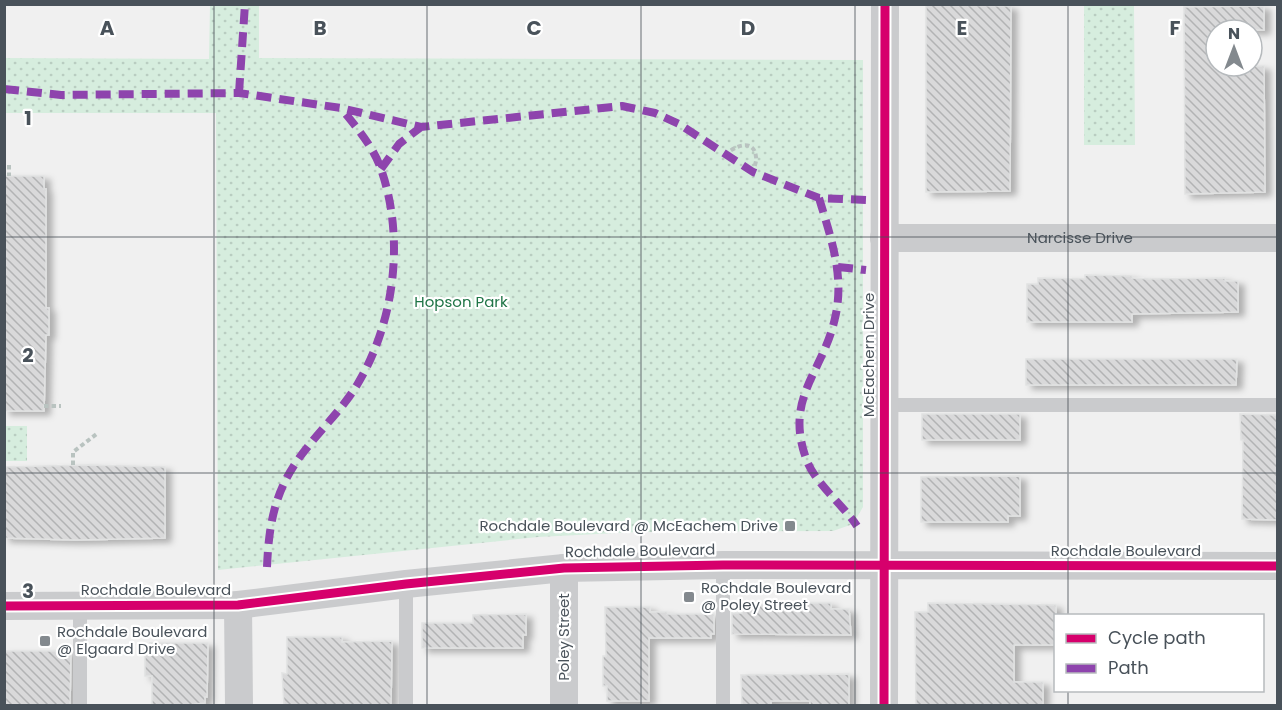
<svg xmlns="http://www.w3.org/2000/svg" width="1282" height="710" font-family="Poppins,sans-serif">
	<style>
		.green { fill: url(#green-dots) }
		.building { fill: url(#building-back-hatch); stroke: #e1e2e2; stroke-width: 1.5; filter: url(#shadow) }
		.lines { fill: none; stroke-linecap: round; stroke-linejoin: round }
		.path { stroke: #b9c3c0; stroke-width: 4; stroke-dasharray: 4.5 3; stroke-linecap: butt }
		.lane { stroke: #cacbcd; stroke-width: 14 }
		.street { stroke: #cacbcd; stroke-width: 28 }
		.quiet { stroke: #8e44ad; stroke-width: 8; stroke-dasharray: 15 8; stroke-linecap: butt }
		.cycleway-casing { stroke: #fff; stroke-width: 13 }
		.cycleway { stroke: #d6006c; stroke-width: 9 }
		.grid { fill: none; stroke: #49525a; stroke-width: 1.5; stroke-opacity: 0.55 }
		.poi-dot { fill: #83898e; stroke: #fff; stroke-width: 2 }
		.labels { text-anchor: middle; stroke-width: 4.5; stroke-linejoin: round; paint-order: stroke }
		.street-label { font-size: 15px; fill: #49525a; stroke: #fff }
		.park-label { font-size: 15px; fill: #207547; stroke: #fff }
		.poi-label { font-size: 15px; fill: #49525a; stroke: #fff; text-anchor: start }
		.grid-label { font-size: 20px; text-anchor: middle; font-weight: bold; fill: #49525a; stroke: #fff; stroke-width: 4.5; stroke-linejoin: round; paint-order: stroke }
	</style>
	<defs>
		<pattern id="green-dots" width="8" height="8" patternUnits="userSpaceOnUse" patternTransform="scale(1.5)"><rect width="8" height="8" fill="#d6edde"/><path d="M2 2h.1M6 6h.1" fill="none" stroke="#b9cdc1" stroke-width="1.8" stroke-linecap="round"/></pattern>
		<pattern id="building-back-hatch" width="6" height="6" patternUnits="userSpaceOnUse" patternTransform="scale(1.5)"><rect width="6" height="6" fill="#d9d9da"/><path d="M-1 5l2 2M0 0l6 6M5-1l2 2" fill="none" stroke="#b2b3b4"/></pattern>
		<filter id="shadow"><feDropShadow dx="6" dy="4" stdDeviation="3" flood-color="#0004"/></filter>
	</defs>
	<rect width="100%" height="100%" fill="#f0f0f0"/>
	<path class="green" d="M 210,5 L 259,5 L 259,58 L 863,60 L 863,507 L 853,524 L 833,531 L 637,532 L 538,537 L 218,570 L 216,113 L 4,113 L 5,58 L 209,59 Z
		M 1084,5 L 1134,5 L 1135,145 L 1084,145 Z
		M 5,426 L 27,426 L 27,461 L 5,461 Z"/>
	<path class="building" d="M 926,5 L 1011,6 L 1010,191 L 926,192 Z
		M 1264,6 L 1264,30 L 1216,30 L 1216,66 L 1264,66 L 1265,192 L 1185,194 L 1184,7 Z
		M 4,176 L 44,176 L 44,189 L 46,189 L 46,308 L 49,308 L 49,335 L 46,335 L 44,411 L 4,411 Z
		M 1085,275 L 1132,276 L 1132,278 L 1149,279 L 1225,278 L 1225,281 L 1238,281 L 1238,312 L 1132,314 L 1132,322 L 1027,322 L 1027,284 L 1038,284 L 1038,278 L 1085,279 Z
		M 1026,359 L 1237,359 L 1236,385 L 1026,385 Z
		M 922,414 L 1020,414 L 1020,440 L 922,440 Z
		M 1240,414 L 1278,415 L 1278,520 L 1242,519 L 1243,440 L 1241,440 Z
		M 88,465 L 165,467 L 165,538 L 76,540 L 4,538 L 4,467 Z
		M 1020,476 L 1020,516 L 1008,516 L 1008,522 L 921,522 L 921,477 Z
		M 791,603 L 831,603 L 831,609 L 849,609 L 851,635 L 732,634 L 732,613 L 742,613 L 742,605 L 791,605 Z
		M 928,603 L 1056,605 L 1056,645 L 1014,645 L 1014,682 L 1043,682 L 1043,705 L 916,705 L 915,612 L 928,612 Z
		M 605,607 L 650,607 L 650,612 L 667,612 L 667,614 L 714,614 L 714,634 L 711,634 L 711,638 L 649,638 L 649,701 L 607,701 L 607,686 L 603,686 L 603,656 L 606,656 Z
		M 526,614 L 526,635 L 523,635 L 523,648 L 422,648 L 422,623 L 473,623 L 473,615 Z
		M 287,637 L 342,637 L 342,642 L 392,641 L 391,705 L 284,705 L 282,673 L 287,674 Z
		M 150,643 L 208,643 L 207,697 L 205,697 L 205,703 L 195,704 L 195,705 L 152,705 L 152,676 L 145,676 L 145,648 L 150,648 Z
		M 4,651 L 71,651 L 70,705 L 4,705 Z
		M 849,674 L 849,705 L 810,705 L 810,701 L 771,701 L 771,705 L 742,705 L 741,675 Z"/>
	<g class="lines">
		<path class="path" d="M 725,155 C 733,147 754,137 756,157 C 757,161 754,167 753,172
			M 9,165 L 9,176
			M 44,406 L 61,406
			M 73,465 L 73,452 L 98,433"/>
		<path class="lane" d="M 884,405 L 1278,405
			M 723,565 L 723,706
			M 80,706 L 80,606
			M 406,706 L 406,584"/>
		<g class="street">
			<path id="s1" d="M 884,238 L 1278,238"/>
			<path d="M 238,605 L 239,706"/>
			<path d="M 4,606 L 238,605 L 406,584 L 564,568 L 723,565 L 1278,566"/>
			<path d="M 564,706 L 564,568"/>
			<path d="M 884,706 L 885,4"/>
		</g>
		<path class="quiet" d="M 4,89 L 61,95 L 239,93 L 341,108 L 421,127 L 622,106 L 655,113 L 679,124 L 753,172 L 819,198 L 866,200
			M 239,93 L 245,4
			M 381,169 L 399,144 L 421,127
			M 819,198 C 831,238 845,277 835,318 C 823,373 783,398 807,461 C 816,484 843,505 857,526
			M 838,267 L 866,270
			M 267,567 C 269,520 276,486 306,449 C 323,427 343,408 357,385 C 395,322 405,238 381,169 C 373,146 356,127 341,108"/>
		<defs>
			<path id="cycleway" d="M 4,606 L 238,605 L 406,584 L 564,568 L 723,565 L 1278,566
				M 884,706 L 885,4"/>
		</defs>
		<use href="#cycleway" class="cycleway-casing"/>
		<use href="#cycleway" class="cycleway"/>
	</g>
	<path class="grid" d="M 214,4 L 214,706M 427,4 L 427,706M 641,4 L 641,706M 855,4 L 855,706M 1068,4 L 1068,616M 4,237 L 1278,237M 4,473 L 1278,473M 1068,690 L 1068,706"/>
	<g class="poi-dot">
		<rect x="784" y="520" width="12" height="12" rx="3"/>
		<rect x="683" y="591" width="12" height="12" rx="3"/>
		<rect x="39" y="635" width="12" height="12" rx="3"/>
	</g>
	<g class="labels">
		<g class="street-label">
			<text dy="5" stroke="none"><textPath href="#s1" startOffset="196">Narcisse Drive</textPath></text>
			<text transform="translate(869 355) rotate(-90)" y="5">McEachern Drive</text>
			<text transform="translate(640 551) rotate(-1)" y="5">Rochdale Boulevard</text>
			<text x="1126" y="556">Rochdale Boulevard</text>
			<text x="156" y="595">Rochdale Boulevard</text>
			<text transform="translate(564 637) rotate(-90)" y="5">Poley Street</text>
		</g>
		<g class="park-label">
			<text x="461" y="307">Hopson Park</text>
		</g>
		<g class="poi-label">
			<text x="778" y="531" text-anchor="end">Rochdale Boulevard @ McEachem Drive</text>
			<text x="701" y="593">Rochdale Boulevard<tspan x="701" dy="17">@ Poley Street</tspan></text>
			<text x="57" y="637">Rochdale Boulevard<tspan x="57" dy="17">@ Elgaard Drive</tspan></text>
		</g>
	</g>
	<g class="grid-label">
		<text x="107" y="35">A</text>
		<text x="320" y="35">B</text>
		<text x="534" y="35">C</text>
		<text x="748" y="35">D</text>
		<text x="962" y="35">E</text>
		<text x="1175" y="35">F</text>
		<text x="28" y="125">1</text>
		<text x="28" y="362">2</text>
		<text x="28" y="598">3</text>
	</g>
	<rect width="1282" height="710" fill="none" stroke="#49525a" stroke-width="12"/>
	<rect x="1054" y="614" width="210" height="78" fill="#ffffff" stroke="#b6babd" stroke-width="1.5"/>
	<rect x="1066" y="634" width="30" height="9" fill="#d6006c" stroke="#b6babd" stroke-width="1.5"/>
	<text x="1108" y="644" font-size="18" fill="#49525a">Cycle path</text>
	<rect x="1066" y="664" width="30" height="9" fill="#8e44ad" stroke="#b6babd" stroke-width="1.5"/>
	<text x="1108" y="674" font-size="18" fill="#49525a">Path</text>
	<g transform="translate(1234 48)"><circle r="28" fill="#ffffff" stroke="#b6babd" stroke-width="1.5"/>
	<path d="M0-4.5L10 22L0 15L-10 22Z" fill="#83898e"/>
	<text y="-9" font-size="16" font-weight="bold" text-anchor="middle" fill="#49525a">N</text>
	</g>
</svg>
